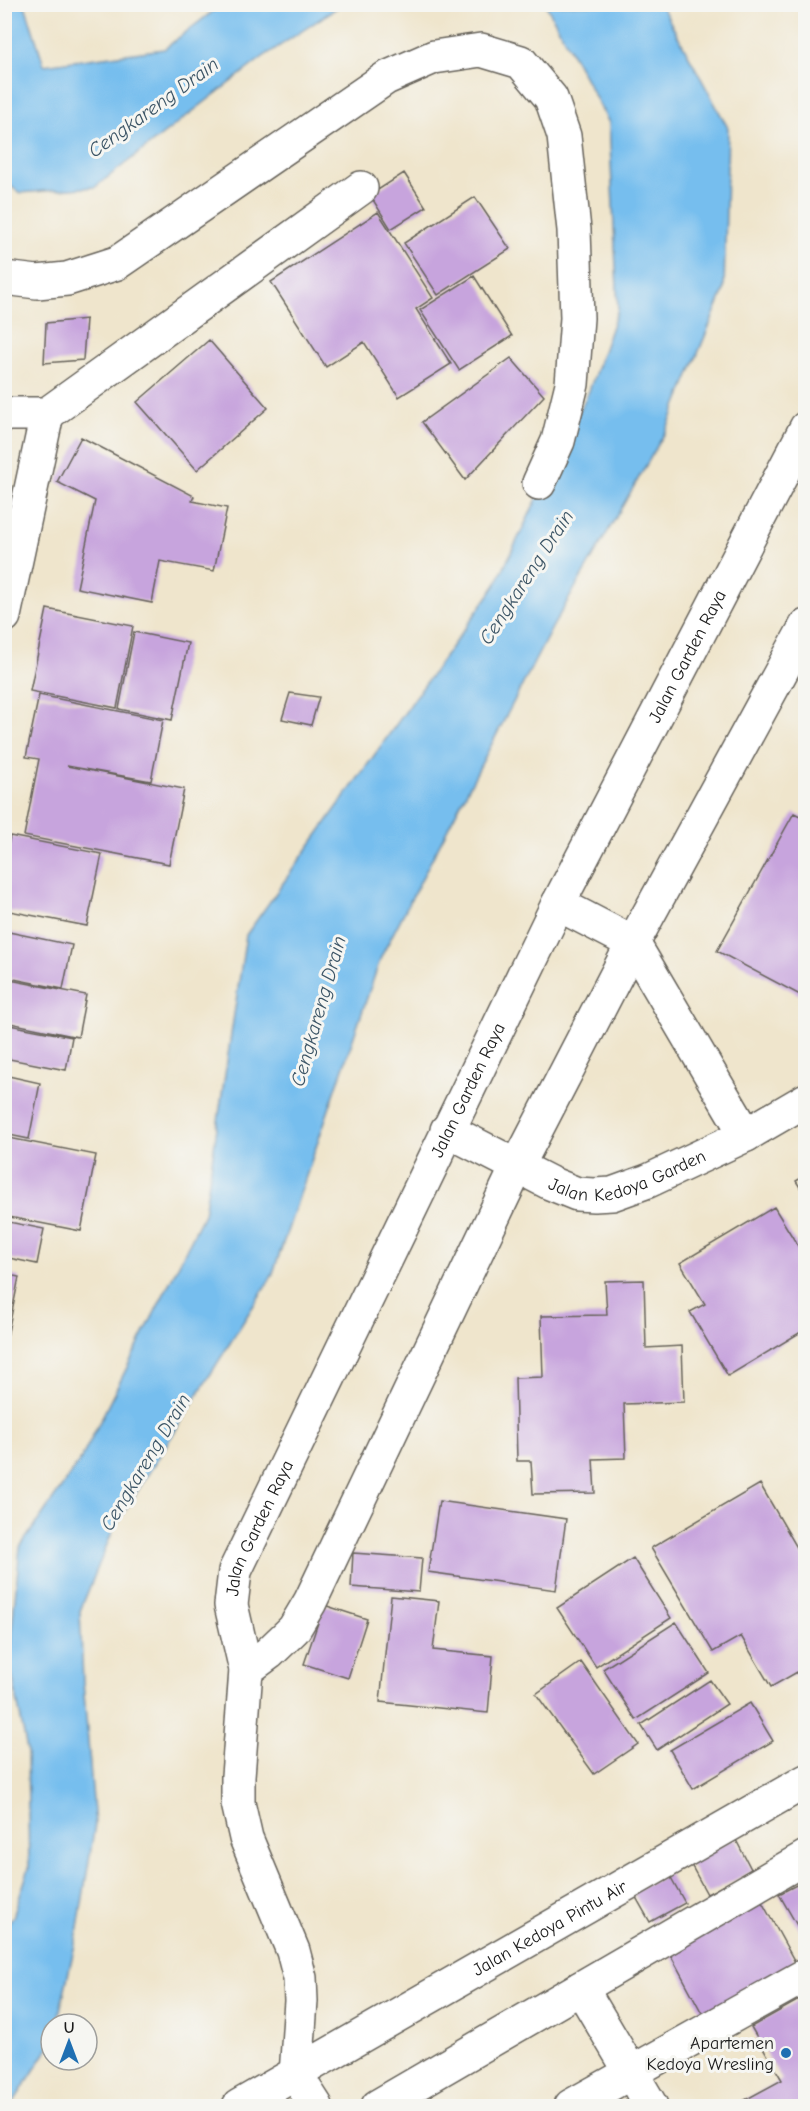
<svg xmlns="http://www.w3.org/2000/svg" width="810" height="2111" font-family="'Comic Neue',sans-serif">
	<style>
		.water { fill: #76beee; stroke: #496d85; stroke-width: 1.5 }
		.building { fill: #c7a4dd }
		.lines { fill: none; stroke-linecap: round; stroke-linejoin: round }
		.minor-casing { stroke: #66625a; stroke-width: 36 }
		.minor { stroke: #fff; stroke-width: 33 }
		.poi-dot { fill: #1f6fb2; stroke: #f6f6f2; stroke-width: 2 }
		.labels { text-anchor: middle; stroke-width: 6; stroke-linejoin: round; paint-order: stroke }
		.street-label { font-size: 18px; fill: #1c1c1c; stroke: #f6f6f2 }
		.poi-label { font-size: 18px; fill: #1c1c1c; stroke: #f6f6f2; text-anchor: end }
		.water-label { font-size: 20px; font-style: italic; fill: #3c5566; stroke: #f6f6f2 }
	</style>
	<rect width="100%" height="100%" fill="#f6f6f2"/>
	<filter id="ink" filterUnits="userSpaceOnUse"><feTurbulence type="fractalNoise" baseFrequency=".0167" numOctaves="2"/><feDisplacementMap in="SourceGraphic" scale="12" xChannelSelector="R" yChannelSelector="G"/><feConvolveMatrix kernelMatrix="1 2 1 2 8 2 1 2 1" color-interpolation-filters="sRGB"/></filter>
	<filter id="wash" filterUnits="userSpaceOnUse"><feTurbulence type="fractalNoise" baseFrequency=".008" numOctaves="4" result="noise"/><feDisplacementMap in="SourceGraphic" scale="24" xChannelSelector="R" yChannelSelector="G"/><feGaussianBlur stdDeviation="1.35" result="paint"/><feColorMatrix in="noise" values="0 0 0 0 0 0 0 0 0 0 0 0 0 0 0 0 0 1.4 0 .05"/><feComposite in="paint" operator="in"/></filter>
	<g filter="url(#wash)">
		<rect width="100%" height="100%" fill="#efe5cc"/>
		<path class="water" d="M 4,5 L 25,5 L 44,65 L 164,49 L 221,5 L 341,5 L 263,57 L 95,187 L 20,193 L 5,182 Z
			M 546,5 L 661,5 L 728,128 L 724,290 L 666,431 L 553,626 L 381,957 L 272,1276 L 113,1530 L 80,1611 L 83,1682 L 95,1824 L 76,1940 L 57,2024 L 51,2024 L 51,2044 L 13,2103 L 14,2106 L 5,2106 L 5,1928 L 13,1917 L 29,1868 L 27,1750 L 9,1659 L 20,1547 L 81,1459 L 204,1214 L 246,935 L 495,586 L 589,391 L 618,309 L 609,123 Z"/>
		<g id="blocks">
			<path class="building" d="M 404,173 L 426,207 L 391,229 L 370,195 Z
				M 475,197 L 510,249 L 438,295 L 404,243 Z
				M 378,212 L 433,298 L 416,309 L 451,364 L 399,397 L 364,342 L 326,367 L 271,282 Z
				M 474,276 L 512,336 L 459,370 L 420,310 Z
				M 86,319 L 83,360 L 44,363 L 46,323 Z
				M 209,340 L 268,408 L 197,470 L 137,402 Z
				M 511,358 L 544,396 L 465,480 L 422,422 Z
				M 81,437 L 194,496 L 192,501 L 227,508 L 214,571 L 160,561 L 152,603 L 77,588 L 95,501 L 57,482 Z
				M 47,609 L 133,626 L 117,708 L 30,691 Z
				M 134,632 L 188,643 L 172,720 L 119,709 Z
				M 290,693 L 319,697 L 311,725 L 282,719 Z
				M 39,695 L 163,720 L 151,781 L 67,766 L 184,789 L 169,864 L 24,836 L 39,759 L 26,757 Z
				M 794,813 L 806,819 L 806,985 L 800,995 L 717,951 Z
				M 10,836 L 102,854 L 87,926 L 4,910 L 4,865 Z
				M 4,931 L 72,945 L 63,989 L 4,977 Z
				M 5,979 L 86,995 L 78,1037 L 5,1022 Z
				M 4,1024 L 72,1037 L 66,1070 L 4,1058 Z
				M 4,1075 L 40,1083 L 29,1139 L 4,1134 Z
				M 4,1137 L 96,1155 L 81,1231 L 4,1216 Z
				M 806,1175 L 806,1197 L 796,1181 Z
				M 774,1207 L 806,1259 L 806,1329 L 728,1376 L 690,1312 L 705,1304 L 680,1263 Z
				M 4,1221 L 44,1229 L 37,1264 L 4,1257 Z
				M 4,1274 L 19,1277 L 6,1342 L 4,1342 Z
				M 644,1280 L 646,1348 L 682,1346 L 684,1402 L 624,1404 L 626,1458 L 593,1459 L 595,1493 L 533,1494 L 531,1461 L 517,1461 L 515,1378 L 543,1377 L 541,1316 L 607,1315 L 605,1281 Z
				M 760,1484 L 806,1563 L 806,1667 L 771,1687 L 741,1636 L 713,1652 L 651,1548 Z
				M 439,1501 L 566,1519 L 556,1590 L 428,1572 Z
				M 353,1553 L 422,1558 L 419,1592 L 351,1587 Z
				M 633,1558 L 671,1618 L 596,1667 L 557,1608 Z
				M 391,1596 L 439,1601 L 433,1650 L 493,1656 L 488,1713 L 380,1702 Z
				M 324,1605 L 367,1619 L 348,1678 L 304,1664 Z
				M 676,1622 L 709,1673 L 636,1720 L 603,1669 Z
				M 581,1662 L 638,1744 L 594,1774 L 536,1694 Z
				M 710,1680 L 727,1704 L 657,1750 L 641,1725 Z
				M 750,1703 L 773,1741 L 693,1789 L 670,1750 Z
				M 735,1838 L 752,1871 L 707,1894 L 689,1861 Z
				M 669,1874 L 685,1903 L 650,1922 L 633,1892 Z
				M 806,1880 L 806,1941 L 779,1894 Z
				M 762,1902 L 796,1964 L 703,2015 L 669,1952 Z
				M 806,1996 L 806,2106 L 734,2106 L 782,2080 L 751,2027 Z"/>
		</g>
	</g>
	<g filter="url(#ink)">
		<use href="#blocks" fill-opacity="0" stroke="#66625a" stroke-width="1.5"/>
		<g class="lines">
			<defs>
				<g id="minor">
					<path d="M 4,278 L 37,282 L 67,279 L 117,263 L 386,78 L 434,57 L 481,50 L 521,62 L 551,98 L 564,136 L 574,230 L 577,318 L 572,384 L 558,441 L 539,483"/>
					<path d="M 4,414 L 47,414 L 361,188"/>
					<path d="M 4,616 L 47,414"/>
					<path d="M 558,904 L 633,943 L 746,1135"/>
					<path id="s1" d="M 447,1130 L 550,1183 L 577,1194 L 594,1195 L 612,1194 L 648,1181 L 746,1135 L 806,1100"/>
					<path d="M 246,1670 L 269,1653 L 294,1629 L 310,1602 L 517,1167 L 633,943 L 806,626"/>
					<path d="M 581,1988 L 651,2106"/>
					<path id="s2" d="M 296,2075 L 301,2001 L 300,1978 L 293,1951 L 246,1838 L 238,1803 L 238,1776 L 246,1670 L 231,1605 L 235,1571 L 558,904 L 806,428"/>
					<path d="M 296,2075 L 316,2106"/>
					<path id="s3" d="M 239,2106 L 806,1781"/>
					<path d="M 378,2106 L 806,1857"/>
					<path d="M 571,2106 L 806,1975"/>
				</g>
			</defs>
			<use href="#minor" class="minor-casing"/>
			<use href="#minor" class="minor"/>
		</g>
	</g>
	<circle class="poi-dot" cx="786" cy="2053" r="6"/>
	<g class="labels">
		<g class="street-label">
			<text dy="6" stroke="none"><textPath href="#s2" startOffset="1538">Jalan Garden Raya</textPath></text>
			<text dy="6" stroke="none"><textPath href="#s2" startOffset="1052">Jalan Garden Raya</textPath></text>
			<text dy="6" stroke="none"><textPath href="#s1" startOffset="198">Jalan Kedoya Garden</textPath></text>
			<text dy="6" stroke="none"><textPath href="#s2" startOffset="566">Jalan Garden Raya</textPath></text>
			<text dy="6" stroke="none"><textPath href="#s3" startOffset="358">Jalan Kedoya Pintu Air</textPath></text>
		</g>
		<g class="poi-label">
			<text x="774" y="2049">Apartemen<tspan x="774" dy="21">Kedoya Wresling</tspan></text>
		</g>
		<g class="water-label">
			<text transform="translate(153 107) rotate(-36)" y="7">Cengkareng Drain</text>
			<text transform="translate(526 577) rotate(-57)" y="7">Cengkareng Drain</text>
			<text transform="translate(318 1011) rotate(-74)" y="7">Cengkareng Drain</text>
			<text transform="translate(145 1462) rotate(-59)" y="7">Cengkareng Drain</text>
		</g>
	</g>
	<rect width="810" height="2111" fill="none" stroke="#f6f6f2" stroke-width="24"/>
	<g transform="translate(69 2042)"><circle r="28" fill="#f6f6f2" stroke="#9f9f9c" stroke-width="1.5"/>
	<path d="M0-4.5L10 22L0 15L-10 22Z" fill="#1f6fb2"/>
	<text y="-9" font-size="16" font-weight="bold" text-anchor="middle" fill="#1c1c1c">U</text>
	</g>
</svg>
